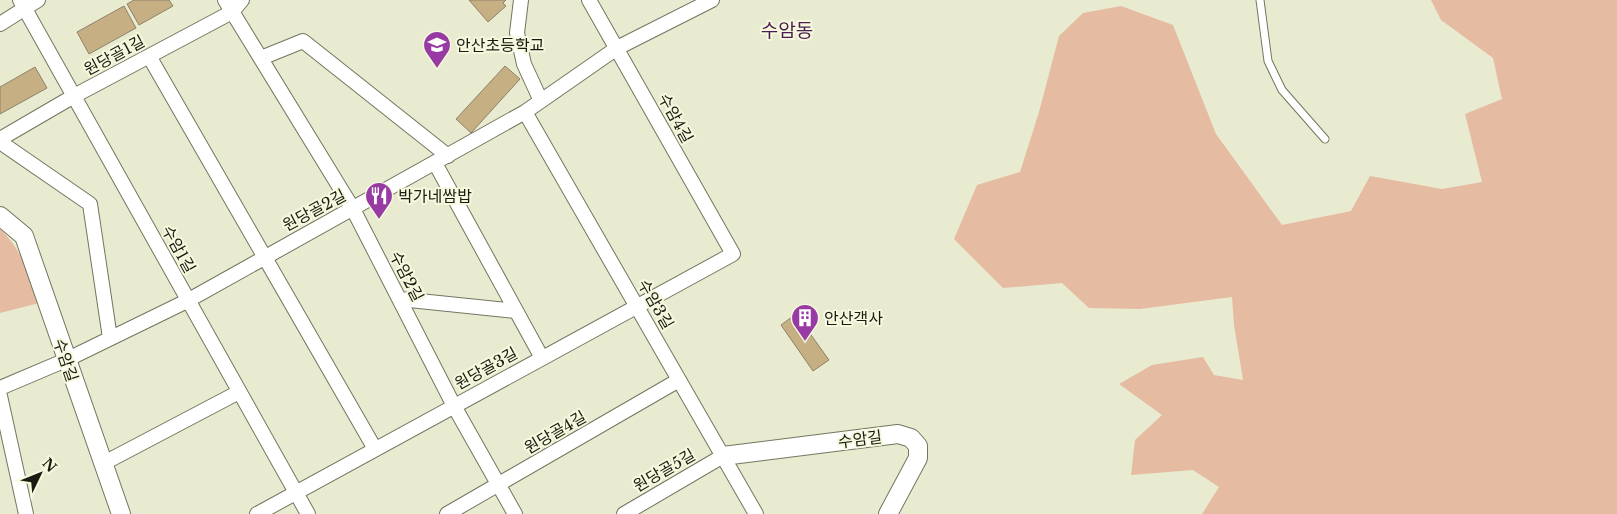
<svg xmlns="http://www.w3.org/2000/svg" width="1617" height="514" font-family="'Libre Baskerville','Noto Sans KR',serif">
	<style>
		.green { fill: #e5bba2 }
		.building { fill: #c7af84; stroke: #8d816b }
		.lines { fill: none; stroke-linecap: round; stroke-linejoin: round }
		.service-casing { stroke: #74755e; stroke-width: 9 }
		.minor-casing { stroke: #74755e; stroke-width: 16 }
		.tertiary-casing { stroke: #74755e; stroke-width: 20 }
		.service { stroke: #fff; stroke-width: 7 }
		.minor { stroke: #fff; stroke-width: 14 }
		.tertiary { stroke: #fff; stroke-width: 18 }
		.labels { text-anchor: middle; stroke-width: 4; stroke-linejoin: round; paint-order: stroke }
		.poi-label { font-size: 16px; fill: #1b1b12; stroke: #f6f9de; text-anchor: start }
		.street-label { font-size: 16px; fill: #1b1b12; stroke: #f6f9de }
		.quarter-label { font-size: 19px; fill: #491d4f; stroke: #f6f9de }
	</style>
	<rect width="100%" height="100%" fill="#e9ebd1"/>
	<path class="green" d="M 1431,0 L 1617,0 L 1617,514 L 1202,514 L 1219,487 L 1193,470 L 1131,475 L 1135,440 L 1162,415 L 1119,384 L 1152,365 L 1203,357 L 1214,375 L 1243,380 L 1234,325 L 1232,297 L 1140,309 L 1089,308 L 1062,283 L 1003,288 L 954,239 L 977,185 L 1020,172 L 1039,112 L 1059,36 L 1083,13 L 1121,6 L 1173,25 L 1216,134 L 1282,225 L 1351,211 L 1370,176 L 1442,189 L 1482,182 L 1465,114 L 1502,99 L 1493,58 L 1441,20 Z
		M 0,229 C 22,249 29,276 39,303 L 0,313 Z"/>
	<path class="building" d="M 134,0 L 169,0 L 173,6 L 139,25 L 127,4 Z
		M 469,0 L 506,0 L 503,3 L 506,6 L 488,22 Z
		M 124,6 L 136,28 L 89,54 L 77,32 Z
		M 505,66 L 520,79 L 471,133 L 456,119 Z
		M 35,67 L 47,88 L 0,114 L 0,87 Z
		M 796,314 L 829,360 L 813,371 L 781,325 Z"/>
	<g class="lines">
		<defs>
			<path id="service" d="M 1260,0 L 1268,61 L 1282,90 L 1325,139"/>
			<path id="minor" d="M 20,0 L 308,514
				M 225,0 L 353,209 L 454,406 L 515,514
				M 521,0 L 517,33 L 524,64 L 541,101
				M 0,24 L 38,0
				M 149,56 L 375,449
				M 261,58 L 303,41 L 448,156
				M 525,112 L 756,514
				M 0,139 L 74,96 L 232,12 L 242,0
				M 0,142 L 90,204 L 110,338
				M 435,163 L 542,358
				M 400,299 L 516,311
				M 0,388 L 66,360 L 187,301 L 525,112 L 617,48 L 712,0
				M 0,396 L 26,514
				M 104,463 L 239,392
				M 257,514 L 733,254 L 589,0
				M 447,514 L 679,380
				M 624,514 L 723,456"/>
			<path id="tertiary" d="M 0,216 L 24,236 L 121,514
				M 723,456 L 898,434 L 911,438 L 918,446 L 918,458 L 888,514"/>
		</defs>
		<use href="#service" class="service-casing"/>
		<use href="#minor" class="minor-casing"/>
		<use href="#tertiary" class="tertiary-casing"/>
		<use href="#service" class="service"/>
		<use href="#minor" class="minor"/>
		<use href="#tertiary" class="tertiary"/>
	</g>
	<defs>
		<symbol id="school-pin" viewBox="-11 -11 22 30"><path d="M0 17L-7.5 6A9.5 9.5 0 1 1 7.5 6Z" fill="#973aa4" stroke="#f6f9de"/><path d="M0-5L7-2L0 1L-7-2ZM-4 1L0 2.5L4 1V4Q0 6-4 4Z" fill="#fff"/></symbol>
		<symbol id="restaurant-pin" viewBox="-11 -11 22 30"><path d="M0 17L-7.5 6A9.5 9.5 0 1 1 7.5 6Z" fill="#973aa4" stroke="#f6f9de"/><path d="M-5-6h1v4h1v-4h1v4h1v-4h1v5L-1.5 .5V6h-2V.5L-5-1ZM5-6V6H3V1.5H1.5Q1.5-4 5-6Z" fill="#fff"/></symbol>
		<symbol id="building-pin" viewBox="-11 -11 22 30"><path d="M0 17L-7.5 6A9.5 9.5 0 1 1 7.5 6Z" fill="#973aa4" stroke="#f6f9de"/><path d="M-4-6H4V6H1V3H-1V6H-4ZM-2.5-4.3h1.7v1.8h-1.7ZM.8-4.3h1.7v1.8H.8ZM-2.5-1h1.7V.8h-1.7ZM.8-1h1.7V.8H.8Z" fill="#fff"/></symbol>
	</defs>
	<g fill-rule="evenodd">
		<use href="#school-pin" x="421" y="29" width="32" height="43"/>
		<use href="#restaurant-pin" x="363" y="180" width="32" height="43"/>
		<use href="#building-pin" x="789" y="302" width="32" height="43"/>
	</g>
	<g class="labels">
		<g class="poi-label">
			<text x="456" y="51">안산초등학교</text>
			<text x="398" y="202">박가네쌈밥</text>
			<text x="824" y="324">안산객사</text>
		</g>
		<g class="street-label">
			<text transform="translate(114 55) rotate(-28)" y="6">원당골1길</text>
			<text transform="translate(676 118) rotate(61)" y="6">수암4길</text>
			<text transform="translate(314 210) rotate(-28)" y="6">원당골2길</text>
			<text transform="translate(179 249) rotate(61)" y="6">수암1길</text>
			<text transform="translate(407 276) rotate(63)" y="6">수암2길</text>
			<text transform="translate(656 304) rotate(60)" y="6">수암3길</text>
			<text transform="translate(66 360) rotate(71)" y="6">수암길</text>
			<text transform="translate(486 368) rotate(-29)" y="6">원당골3길</text>
			<text transform="translate(555 432) rotate(-30)" y="6">원당골4길</text>
			<text transform="translate(860 439) rotate(-7)" y="6">수암길</text>
			<text transform="translate(664 470) rotate(-30)" y="6">원당골5길</text>
		</g>
		<g class="quarter-label">
			<text x="787" y="37">수암동</text>
		</g>
	</g>
	<g transform="translate(40 474) rotate(47)" stroke="#f6f9de" stroke-width="4" paint-order="stroke">
	<path d="M0-4L9 19L0 12L-9 19Z" fill="#1b1b12"/>
	<text y="-8" font-size="14" font-weight="bold" text-anchor="middle" fill="#1b1b12">N</text>
	</g>
</svg>
